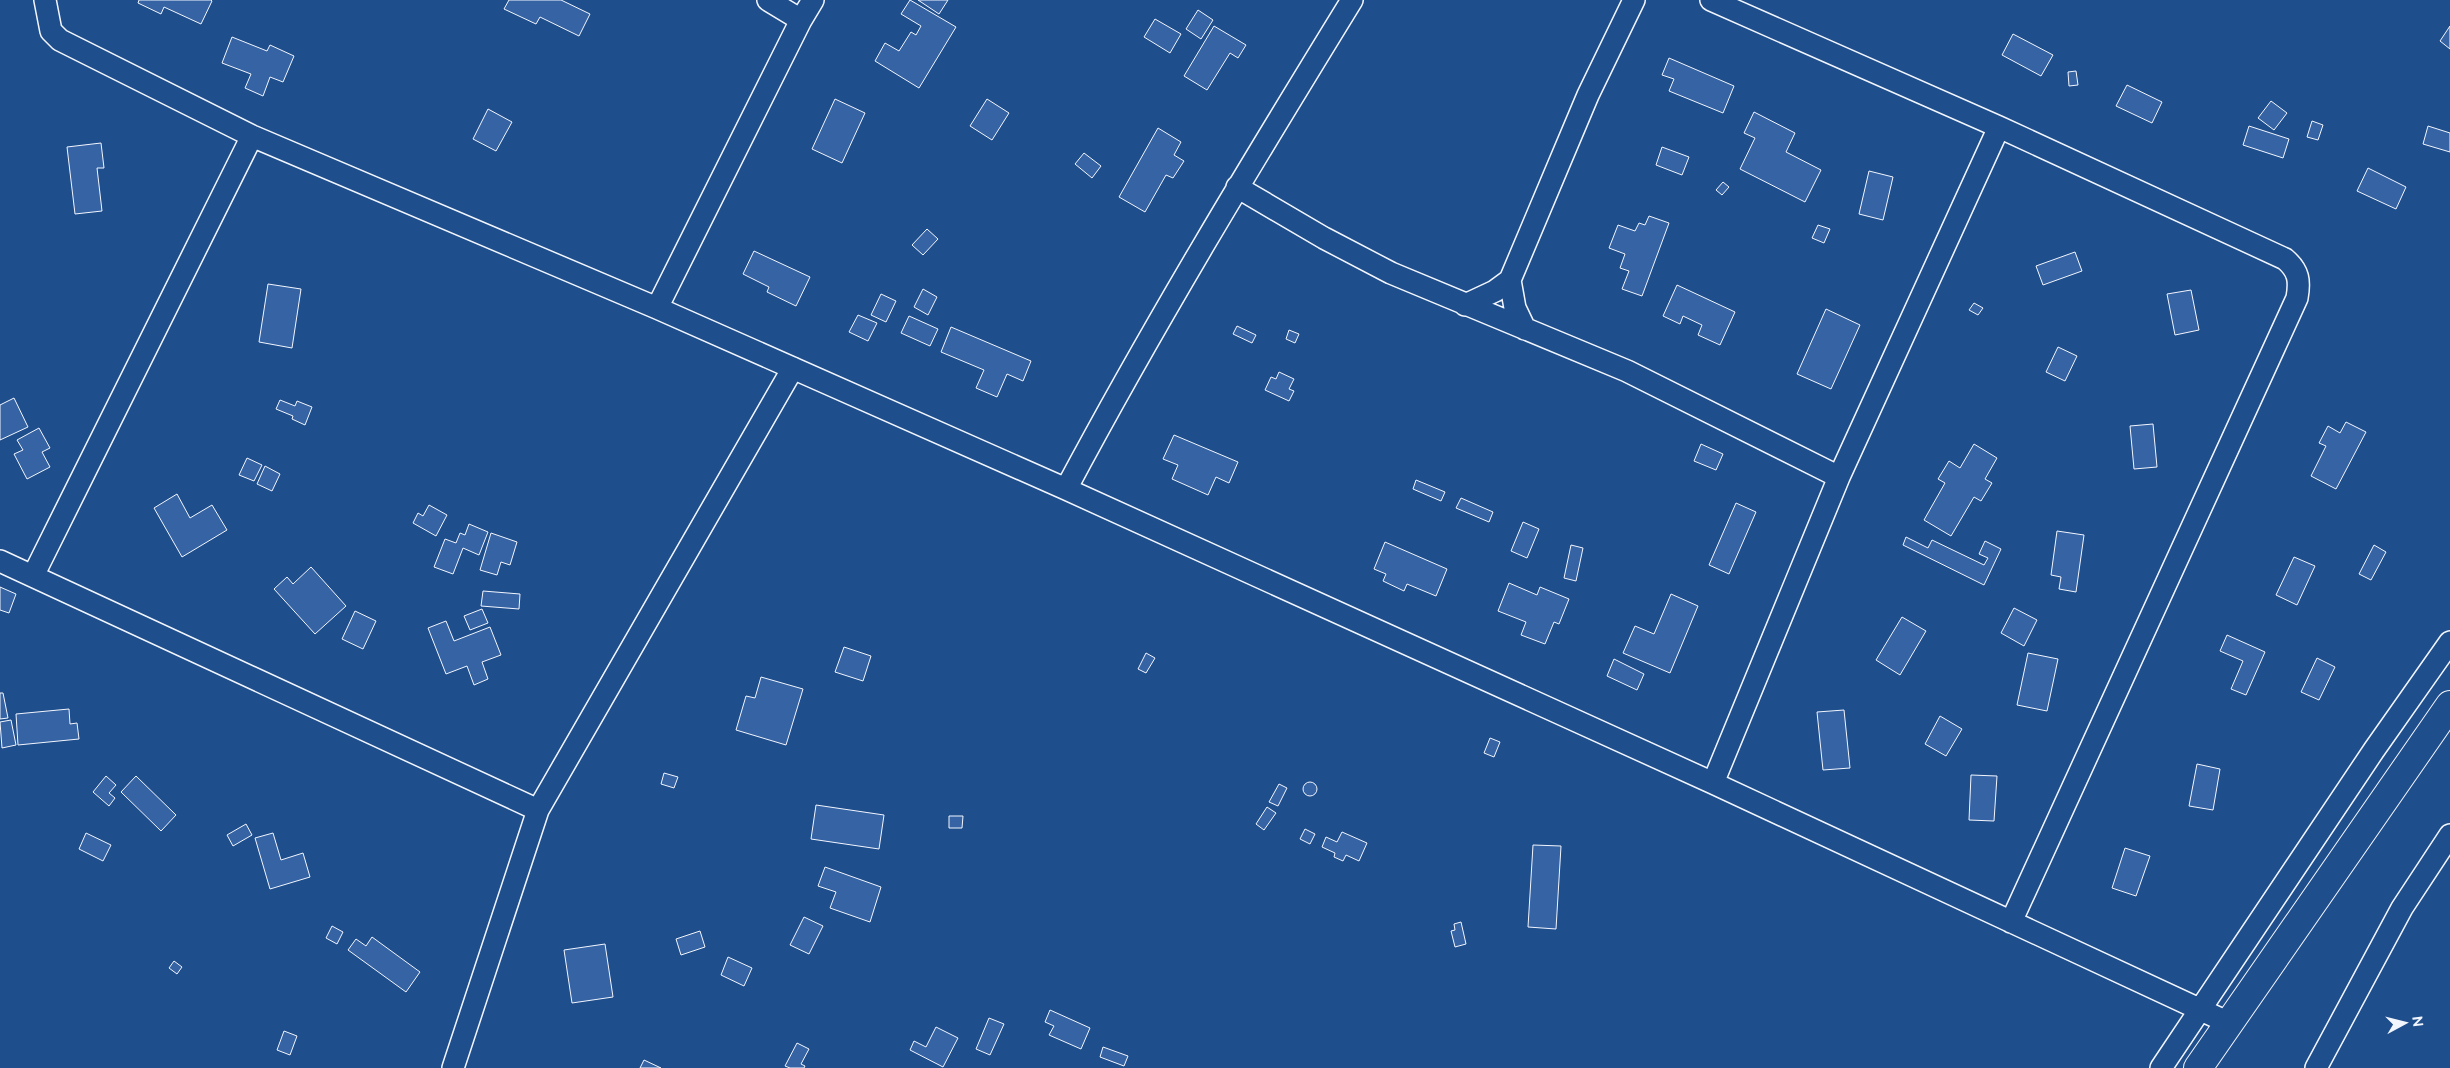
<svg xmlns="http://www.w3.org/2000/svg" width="2450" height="1068" font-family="Raleway,sans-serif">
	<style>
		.building { fill: #3563a3; stroke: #f2f6ff }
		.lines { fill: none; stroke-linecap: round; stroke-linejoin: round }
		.minor-casing { stroke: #f2f6ff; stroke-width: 24 }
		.highway-casing { stroke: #f2f6ff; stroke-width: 30 }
		.minor { stroke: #1f4e8c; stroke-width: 21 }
		.highway { stroke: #1f4e8c; stroke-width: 28 }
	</style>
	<rect width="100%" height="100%" fill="#1f4e8c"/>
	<path class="building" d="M 139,0 L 211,0 L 212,1 L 201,24 L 164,7 L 161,14 L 138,3 Z
		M 509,0 L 561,0 L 590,14 L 579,36 L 540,17 L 536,24 L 504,9 Z
		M 910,0 L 956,27 L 919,88 L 875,61 L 885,43 L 899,51 L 911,32 L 916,35 L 921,26 L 901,14 Z
		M 918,0 L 948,0 L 939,14 Z
		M 1198,10 L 1213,20 L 1201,39 L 1186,29 Z
		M 1155,19 L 1181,34 L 1170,53 L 1144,37 Z
		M 1214,26 L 1246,45 L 1238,58 L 1230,53 L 1207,90 L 1184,76 Z
		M 2450,26 L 2450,49 L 2440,41 Z
		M 2013,34 L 2053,55 L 2041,76 L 2002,55 Z
		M 232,37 L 267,51 L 270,45 L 294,56 L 283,82 L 270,77 L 263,96 L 245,88 L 251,74 L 222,63 Z
		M 1669,58 L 1734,86 L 1723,113 L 1669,91 L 1674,79 L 1662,75 Z
		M 2076,71 L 2078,85 L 2069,86 L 2068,72 Z
		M 2127,85 L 2162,102 L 2152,123 L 2116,106 Z
		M 835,99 L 865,113 L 842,163 L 812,149 Z
		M 987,99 L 1009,113 L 992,140 L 970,126 Z
		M 2271,101 L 2287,113 L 2274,130 L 2258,118 Z
		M 488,109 L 512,122 L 496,151 L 473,139 Z
		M 1754,112 L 1795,133 L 1786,152 L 1821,170 L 1805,202 L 1740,169 L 1755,138 L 1744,133 Z
		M 2312,121 L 2323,125 L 2318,140 L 2307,137 Z
		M 2249,126 L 2289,139 L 2283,158 L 2243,145 Z
		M 2428,126 L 2450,133 L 2450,152 L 2423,144 Z
		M 1158,128 L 1181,142 L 1174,155 L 1184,161 L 1173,178 L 1166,175 L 1145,212 L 1119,197 Z
		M 101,143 L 104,168 L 97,168 L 102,211 L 75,214 L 67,147 Z
		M 1662,147 L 1689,157 L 1682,175 L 1656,165 Z
		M 1084,153 L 1101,166 L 1092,178 L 1075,164 Z
		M 2368,168 L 2406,187 L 2396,209 L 2357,191 Z
		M 1869,171 L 1893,177 L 1883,220 L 1859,214 Z
		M 1723,182 L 1729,187 L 1722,195 L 1716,190 Z
		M 1649,216 L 1669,223 L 1642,296 L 1622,289 L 1629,271 L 1620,268 L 1625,254 L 1609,248 L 1618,225 L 1635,231 L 1639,223 L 1645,225 Z
		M 1818,225 L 1830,229 L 1824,243 L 1812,238 Z
		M 927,229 L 938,239 L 923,255 L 912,245 Z
		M 754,251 L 810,277 L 796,306 L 767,292 L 769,287 L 743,274 Z
		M 2075,252 L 2082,271 L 2043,285 L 2036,266 Z
		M 268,284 L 301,289 L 292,348 L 259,342 Z
		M 1677,285 L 1735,312 L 1720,345 L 1698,335 L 1702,325 L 1683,316 L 1680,324 L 1663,316 Z
		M 923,289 L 937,297 L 928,315 L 914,307 Z
		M 2191,290 L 2199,330 L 2175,335 L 2167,294 Z
		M 881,294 L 896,301 L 886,322 L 871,315 Z
		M 1974,303 L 1983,308 L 1978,315 L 1969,310 Z
		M 1826,309 L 1860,325 L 1831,389 L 1797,374 Z
		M 858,315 L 877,323 L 868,341 L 849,332 Z
		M 909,316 L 938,329 L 930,346 L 901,333 Z
		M 1237,326 L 1256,335 L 1252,343 L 1233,334 Z
		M 951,327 L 1031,361 L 1023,381 L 1007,374 L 997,397 L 976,388 L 984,370 L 941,352 Z
		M 1289,330 L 1299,334 L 1295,343 L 1286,339 Z
		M 2058,347 L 2077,356 L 2065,381 L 2046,372 Z
		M 1279,372 L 1294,379 L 1289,389 L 1294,391 L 1289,401 L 1265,390 L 1271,377 L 1276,379 Z
		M 14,398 L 28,427 L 0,440 L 0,405 Z
		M 280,400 L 295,406 L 297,401 L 312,407 L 305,425 L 292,419 L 293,416 L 276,409 Z
		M 2346,422 L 2366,432 L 2336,489 L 2311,476 L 2326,446 L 2319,443 L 2328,426 L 2340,433 Z
		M 2153,424 L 2157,467 L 2134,469 L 2130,426 Z
		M 39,428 L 50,448 L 42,452 L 50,467 L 27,479 L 14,454 L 23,450 L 17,440 Z
		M 1174,435 L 1238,462 L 1229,483 L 1216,477 L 1208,495 L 1172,479 L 1178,465 L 1163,459 Z
		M 1701,444 L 1723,454 L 1716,470 L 1694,461 Z
		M 1974,444 L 1997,458 L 1985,479 L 1992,483 L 1981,501 L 1974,497 L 1951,536 L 1924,520 L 1945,483 L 1938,479 L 1949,461 L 1960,468 Z
		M 247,458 L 262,465 L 254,481 L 239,475 Z
		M 265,466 L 280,474 L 272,491 L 257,484 Z
		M 1416,480 L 1445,492 L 1441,501 L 1413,489 Z
		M 177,494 L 190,518 L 212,505 L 227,530 L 182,557 L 154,508 Z
		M 1461,498 L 1493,512 L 1489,522 L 1456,508 Z
		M 1736,503 L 1756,512 L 1729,574 L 1709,565 Z
		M 429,505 L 447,515 L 436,536 L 413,523 L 418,513 L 423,516 Z
		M 1523,522 L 1539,529 L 1527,558 L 1511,551 Z
		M 469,524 L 488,532 L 479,555 L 463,548 L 453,574 L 434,567 L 445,539 L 456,543 L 460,533 L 465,535 Z
		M 2057,531 L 2084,535 L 2076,592 L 2059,589 L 2061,577 L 2051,575 Z
		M 491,533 L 517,542 L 510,565 L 501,562 L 497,575 L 480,570 Z
		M 1906,537 L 1928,548 L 1932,540 L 1984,565 L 1988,558 L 1979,554 L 1985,541 L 2001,549 L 1984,585 L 1903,545 Z
		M 1385,542 L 1447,569 L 1436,596 L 1407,584 L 1404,591 L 1383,581 L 1386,574 L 1374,569 Z
		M 1571,545 L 1583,548 L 1576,581 L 1564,578 Z
		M 2374,545 L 2386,552 L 2371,580 L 2359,574 Z
		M 2294,557 L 2315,566 L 2297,605 L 2276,595 Z
		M 311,567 L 346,606 L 315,634 L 274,589 L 287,577 L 293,584 Z
		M 1509,583 L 1537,595 L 1540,587 L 1569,599 L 1559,624 L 1554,622 L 1545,644 L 1521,635 L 1526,622 L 1498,611 Z
		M 0,587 L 16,594 L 9,613 L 0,610 Z
		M 483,591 L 520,594 L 519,609 L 481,606 Z
		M 1671,594 L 1698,606 L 1670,673 L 1623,653 L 1635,626 L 1654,634 Z
		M 2014,608 L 2037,620 L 2024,646 L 2001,633 Z
		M 482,609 L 488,623 L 470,630 L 464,616 Z
		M 355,611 L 376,621 L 363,649 L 342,639 Z
		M 1902,617 L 1926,631 L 1900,675 L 1876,660 Z
		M 446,621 L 454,641 L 490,627 L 501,655 L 482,662 L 488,679 L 474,685 L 467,666 L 446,674 L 428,628 Z
		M 2227,635 L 2265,652 L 2246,695 L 2231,689 L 2243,661 L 2220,651 Z
		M 844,647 L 871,656 L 863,681 L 835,672 Z
		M 1146,653 L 1155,658 L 1146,673 L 1138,669 Z
		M 2028,653 L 2058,659 L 2047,711 L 2017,705 Z
		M 2317,658 L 2335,667 L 2319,700 L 2301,692 Z
		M 1614,659 L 1644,674 L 1637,690 L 1607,676 Z
		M 761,677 L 803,689 L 786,745 L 736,730 L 746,696 L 755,698 Z
		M 0,693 L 3,693 L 8,718 L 0,719 Z
		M 69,709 L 70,724 L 77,723 L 79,739 L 18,745 L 16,714 Z
		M 1844,710 L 1850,768 L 1823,770 L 1817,712 Z
		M 1940,716 L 1962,729 L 1946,756 L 1925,744 Z
		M 11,720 L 16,745 L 2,748 L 0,722 Z
		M 1490,738 L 1500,742 L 1494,757 L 1484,753 Z
		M 2197,764 L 2220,769 L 2213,810 L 2189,806 Z
		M 664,773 L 678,777 L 674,788 L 661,784 Z
		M 1971,775 L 1997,776 L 1994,821 L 1969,820 Z
		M 106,776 L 116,785 L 109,793 L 115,798 L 109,806 L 93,792 Z
		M 136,776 L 176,815 L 161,831 L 121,792 Z
		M1303 789a7 7 0 1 1 14 0a7 7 0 1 1-14 0Z
		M 1279,784 L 1287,788 L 1278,806 L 1269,802 Z
		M 816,805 L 884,815 L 879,849 L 811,839 Z
		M 1267,807 L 1276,813 L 1264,830 L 1256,824 Z
		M 949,816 L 963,816 L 962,828 L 949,828 Z
		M 246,824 L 252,835 L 233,846 L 227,835 Z
		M 1305,829 L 1315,834 L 1310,844 L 1300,839 Z
		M 1342,832 L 1367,843 L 1359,861 L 1346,855 L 1343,861 L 1334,857 L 1335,853 L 1322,847 L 1326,837 L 1337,842 Z
		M 86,833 L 111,845 L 103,861 L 79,849 Z
		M 273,833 L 281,860 L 303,853 L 310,877 L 270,889 L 255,838 Z
		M 1533,845 L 1561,846 L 1556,929 L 1528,927 Z
		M 2125,848 L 2150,856 L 2136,896 L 2112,888 Z
		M 825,867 L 881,887 L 870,922 L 830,908 L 836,892 L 818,886 Z
		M 804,917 L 823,926 L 809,954 L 790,945 Z
		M 1461,922 L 1466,944 L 1455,947 L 1451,931 L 1455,930 L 1454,924 Z
		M 332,926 L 343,932 L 337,944 L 326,938 Z
		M 700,931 L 705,947 L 681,955 L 676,939 Z
		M 372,937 L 420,972 L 406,992 L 348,950 L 356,939 L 366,946 Z
		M 605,944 L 613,997 L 572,1003 L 564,950 Z
		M 728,957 L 752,968 L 744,986 L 721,975 Z
		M 174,961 L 182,967 L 177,974 L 169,968 Z
		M 1050,1010 L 1090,1028 L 1081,1049 L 1049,1035 L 1054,1026 L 1045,1022 Z
		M 989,1018 L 1004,1024 L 990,1055 L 976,1049 Z
		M 936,1027 L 958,1038 L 943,1067 L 910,1050 L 914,1041 L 926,1047 Z
		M 284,1031 L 297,1036 L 290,1055 L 277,1050 Z
		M 797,1043 L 809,1049 L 801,1064 L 805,1066 L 804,1068 L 790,1068 L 785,1066 Z
		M 1103,1047 L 1128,1056 L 1124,1066 L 1100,1057 Z
		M 644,1060 L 661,1068 L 640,1068 Z"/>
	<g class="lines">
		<defs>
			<path id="minor" d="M 45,0 L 51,31 L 60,40 L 252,136 L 657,308 L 1066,489 L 1713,783 L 2229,1023
				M 768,0 L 801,20
				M 1711,0 L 1999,127 L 2285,259 C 2299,271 2300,281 2297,298 L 2011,922
				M 1237,187 L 1324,238 L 1391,273 L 1627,371 L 1839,477
				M 1465,305 L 1495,291 L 1510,280
				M 657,308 L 801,20 L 813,0
				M 1525,329 L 1515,308 L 1510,280 L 1588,95 L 1634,0
				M 1066,489 C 1155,322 1253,161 1352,0
				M 0,561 L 538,810
				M 33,576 L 252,136
				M 1713,783 L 1839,477 L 1999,127
				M 453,1068 L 538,810 L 793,368
				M 2161,1068 L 2374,750 L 2450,642
				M 2316,1068 L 2402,908 L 2450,835"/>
			<path id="highway" d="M 2198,1068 L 2450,705"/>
		</defs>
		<use href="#minor" class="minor-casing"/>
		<use href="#highway" class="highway-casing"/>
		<use href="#minor" class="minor"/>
		<use href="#highway" class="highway"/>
	</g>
	<g transform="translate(2405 1023) rotate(83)" stroke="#1f4e8c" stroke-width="4" paint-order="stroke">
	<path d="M0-4L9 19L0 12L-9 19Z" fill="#f2f6ff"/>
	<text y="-8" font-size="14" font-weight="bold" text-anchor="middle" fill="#f2f6ff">N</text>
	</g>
</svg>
